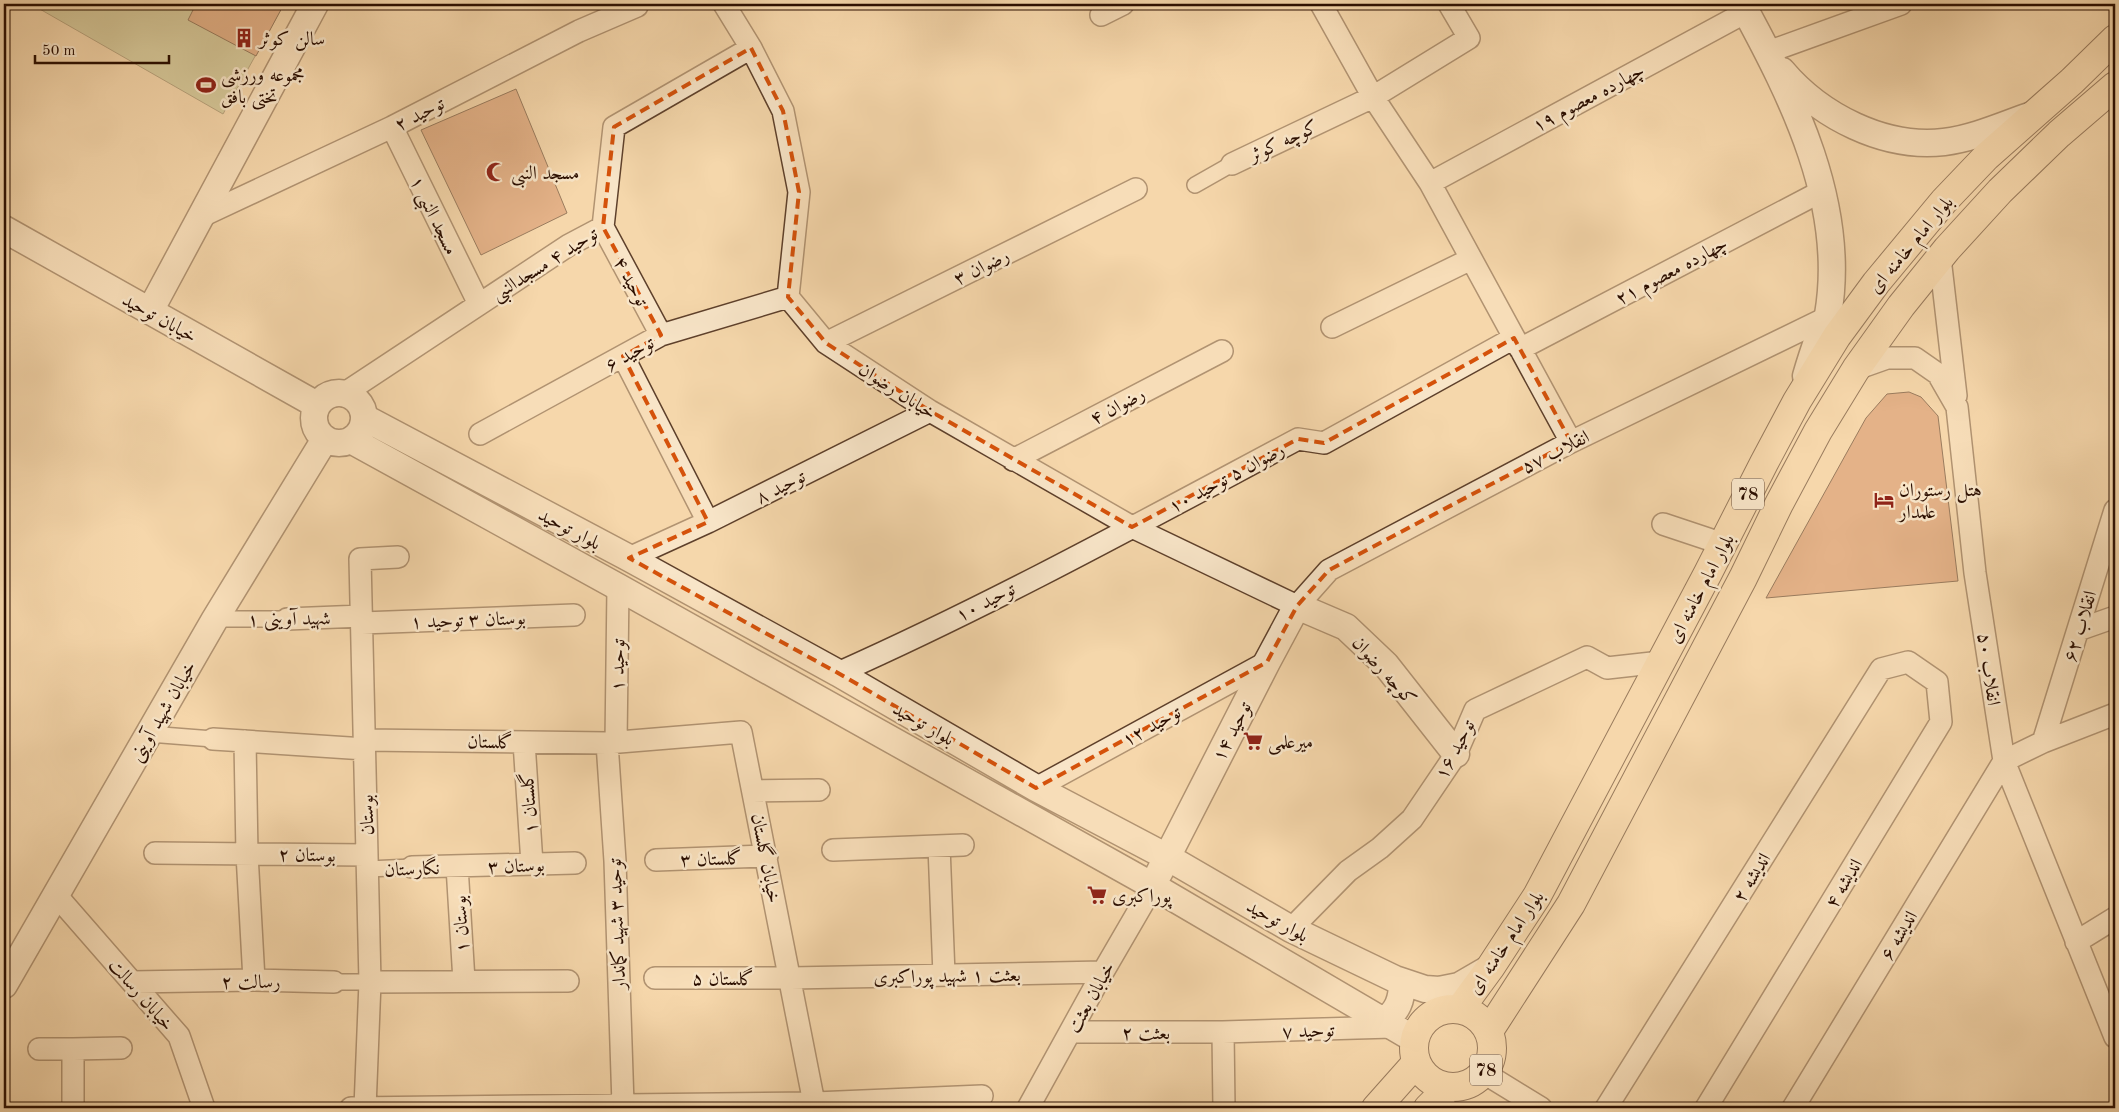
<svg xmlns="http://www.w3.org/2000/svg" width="2119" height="1112" font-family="'Old Standard TT',Amiri,serif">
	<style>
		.green { fill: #b6bf8d; stroke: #706646 }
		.building { fill: #ce855e; stroke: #2b0e00 }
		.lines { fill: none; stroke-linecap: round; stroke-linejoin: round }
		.pedestrian-casing { stroke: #5e402b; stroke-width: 18 }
		.minor-casing { stroke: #5e402b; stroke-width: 24 }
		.tertiary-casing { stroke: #5e402b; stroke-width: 29 }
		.primary-casing { stroke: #2b0e00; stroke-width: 30 }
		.pedestrian { stroke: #f8e5c8; stroke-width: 15 }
		.minor { stroke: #f8e5c8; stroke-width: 21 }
		.tertiary { stroke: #f8e5c8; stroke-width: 26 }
		.primary { stroke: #f5d7ab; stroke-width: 28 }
		.marked { fill: none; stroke: #d5520b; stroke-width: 4; stroke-dasharray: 10 6; stroke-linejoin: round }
		.labels { text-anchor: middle; stroke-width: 5; stroke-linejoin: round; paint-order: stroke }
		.shield { fill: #f8e5c8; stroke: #684e3c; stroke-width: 1 }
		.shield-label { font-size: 18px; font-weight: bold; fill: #2b0e00 }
		.poi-label { font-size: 19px; fill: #2b0e00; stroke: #f8e5c8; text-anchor: start }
		.street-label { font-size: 19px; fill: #2b0e00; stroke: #f8e5c8 }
	</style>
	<rect width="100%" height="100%" fill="#f5d7ab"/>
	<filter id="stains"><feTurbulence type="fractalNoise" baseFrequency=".004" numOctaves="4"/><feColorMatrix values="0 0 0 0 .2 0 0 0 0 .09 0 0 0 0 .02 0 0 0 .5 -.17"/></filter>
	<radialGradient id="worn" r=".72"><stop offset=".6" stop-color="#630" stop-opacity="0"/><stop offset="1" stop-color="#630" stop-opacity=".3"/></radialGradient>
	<path class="green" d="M 31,4 L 284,4 L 223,114 Z"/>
	<path class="building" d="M 196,4 L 284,4 L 256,56 L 188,20 Z
		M 516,89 L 567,213 L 481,255 L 421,130 Z
		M 1909,392 L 1921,397 L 1938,416 L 1958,581 L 1766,598 L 1866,418 L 1887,394 Z"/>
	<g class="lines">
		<defs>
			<path id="pedestrian" d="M 1195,185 L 1232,164
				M 215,619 L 287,619
				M 149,734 L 213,739
				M 368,869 L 412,867
				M 334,982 L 370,982"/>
			<path id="minor" d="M 724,4 L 751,48 L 783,111 L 799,192 L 788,297 L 826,343 L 930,411 L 1132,527 L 1297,606 L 1329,570 L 1571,442 L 1828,317
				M 1321,4 L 1373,97 L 1469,38 L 1449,4
				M 1101,15 L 1123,4
				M 1768,52 L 1901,4
				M 392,127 L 479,304
				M 1232,164 L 1373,97 L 1430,183 L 1571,442
				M 1430,183 L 1746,12
				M 200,217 L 392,127 L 579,31 L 637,6
				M 603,227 L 661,335
				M 1940,258 L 1956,396
				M 1332,327 L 1471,259
				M 826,343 L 1136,189
				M 1520,349 L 1822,191
				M 623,356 L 708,522
				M 1856,369 L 1887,358 L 1915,358 L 1938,374 L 1957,407 L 1975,573 L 2004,761 L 2115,1037
				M 345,393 L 569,245 L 603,227 L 614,127 L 751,48
				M 480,434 L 661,335 L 788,297
				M 1013,460 L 1222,351
				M 1663,524 L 1723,544
				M 629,558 L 708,522 L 930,411
				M 287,619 L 362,616
				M 362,623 L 574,615
				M 2078,630 L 2115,617
				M 838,673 C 995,603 1146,520 1298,439 L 1324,443 L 1514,338
				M 213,739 L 365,749
				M 365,740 L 607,743 L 741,732 L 815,1108
				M 245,741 L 247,854 L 254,980
				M 524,742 L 532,864
				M 616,742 L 618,587
				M 2043,742 L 2115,510
				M 607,743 L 615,861 L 623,1105
				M 1036,788 L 1267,662
				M 753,791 L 819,790
				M 939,846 L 944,975
				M 833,850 L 963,845
				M 155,853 L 367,855
				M 656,860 L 767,856
				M 457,866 L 464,981
				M 412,867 L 575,863
				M 56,895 L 179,1036 L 204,1108
				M 1291,929 L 1348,871 L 1380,848 L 1412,819 L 1456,754 L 1475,710 L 1587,657 L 1607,668 L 1661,662
				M 2076,942 L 2115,918
				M 655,978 L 791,978 L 1103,972
				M 132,982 L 254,980 L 334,982
				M 370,982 L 568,981
				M 1070,1032 L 1223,1032 L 1392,1027
				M 1223,1032 L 1224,1108
				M 39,1049 L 73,1049 L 73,1108
				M 73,1049 L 121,1048
				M 1484,1073 L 1541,1108
				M 351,1108 L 815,1103 L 982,1096
				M 365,1108 L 370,982 L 360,559 L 398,557
				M 1028,1108 L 1103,972 L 1153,886
				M 1606,1108 L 1881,669 L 1908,662 L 1937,682 L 1941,722 L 1706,1108
				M 1793,1108 L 2004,761 L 2043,742 L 2115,714"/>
			<path id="tertiary" d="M 1742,4 C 1793,98 1847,205 1828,315 C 1827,321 1823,327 1820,333 C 1815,347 1810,362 1806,376
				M 1782,71 C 1820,116 1884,149 1944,142 C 1975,138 2003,125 2032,115
				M 4,229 L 317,405
				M 150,311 L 315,4
				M314 418a25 25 0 1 1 50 0a25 25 0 1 1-50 0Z
				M 365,418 L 629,558 L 838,673 L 1036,788 L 1167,857 L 1291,929 L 1395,979 L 1425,989 L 1439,990 L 1459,986 L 1490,968
				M 351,440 L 618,587 L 1153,886 L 1414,1039
				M 1159,873 L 1267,662 L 1297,606 L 1346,627 L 1386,665 L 1456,754
				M 4,985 L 215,619 L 325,439
				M 1383,1022 C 1398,1011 1402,1000 1402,982"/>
			<path id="primary" d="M1414 1048a39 39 0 1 1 78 0a39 39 0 1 1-78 0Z
				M 1460,1009 L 1490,968 L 1537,896 L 1708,573 L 1764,463 L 1797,401 L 1837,336 L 1876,283 L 1944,201 L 1986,157 L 2072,81 L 2115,39
				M 1489,1031 L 1571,904 L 1743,578 L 1779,504 L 1818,431 L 1856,369 L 1901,306 L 1947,249 L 2000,191 L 2059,134 L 2115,86
				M 1376,1108 L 1416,1063
				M 1428,1108 L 1449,1087"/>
		</defs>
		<use href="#pedestrian" class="pedestrian-casing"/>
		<use href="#minor" class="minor-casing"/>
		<use href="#tertiary" class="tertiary-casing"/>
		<use href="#primary" class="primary-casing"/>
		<use href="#pedestrian" class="pedestrian"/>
		<use href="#minor" class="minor"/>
		<use href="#tertiary" class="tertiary"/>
		<use href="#primary" class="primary"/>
	</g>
	<path d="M0 0H2119V1112H0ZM 751,48 L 783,111 L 799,192 L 788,297 L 826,343 L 930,411 L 1132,527 L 1298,439 L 1324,443 L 1514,338 L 1571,442 L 1329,570 L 1297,606 L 1267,662 L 1036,788 L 838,673 L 629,558 L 708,522 L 623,356 L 661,335 L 603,227 L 614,127 Z" fill="#f5d7ab" fill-opacity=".55" fill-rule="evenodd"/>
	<path class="marked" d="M 751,48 L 783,111 L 799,192 L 788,297 L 826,343 L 930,411 L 1132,527 L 1298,439 L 1324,443 L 1514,338 L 1571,442 L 1329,570 L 1297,606 L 1267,662 L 1036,788 L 838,673 L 629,558 L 708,522 L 623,356 L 661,335 L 603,227 L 614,127 Z"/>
	<defs>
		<symbol id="building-bare" viewBox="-9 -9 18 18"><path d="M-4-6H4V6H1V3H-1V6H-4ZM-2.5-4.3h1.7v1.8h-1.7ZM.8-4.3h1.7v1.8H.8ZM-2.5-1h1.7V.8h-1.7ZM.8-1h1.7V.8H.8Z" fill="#8f2418" stroke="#f8e5c8" stroke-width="2.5" paint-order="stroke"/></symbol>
		<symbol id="stadium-bare" viewBox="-9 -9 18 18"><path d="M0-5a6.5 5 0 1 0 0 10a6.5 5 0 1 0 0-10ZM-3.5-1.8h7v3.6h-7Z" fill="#8f2418" stroke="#f8e5c8" stroke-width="2.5" paint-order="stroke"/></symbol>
		<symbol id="mosque-bare" viewBox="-9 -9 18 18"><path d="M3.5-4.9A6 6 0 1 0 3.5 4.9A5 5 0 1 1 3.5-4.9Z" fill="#8f2418" stroke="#f8e5c8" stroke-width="2.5" paint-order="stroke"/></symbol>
		<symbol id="hotel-bare" viewBox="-9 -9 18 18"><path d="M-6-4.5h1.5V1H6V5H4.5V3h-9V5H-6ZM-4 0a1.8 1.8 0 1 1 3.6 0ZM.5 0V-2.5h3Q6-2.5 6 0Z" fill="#8f2418" stroke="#f8e5c8" stroke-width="2.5" paint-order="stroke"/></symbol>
		<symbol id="supermarket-bare" viewBox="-9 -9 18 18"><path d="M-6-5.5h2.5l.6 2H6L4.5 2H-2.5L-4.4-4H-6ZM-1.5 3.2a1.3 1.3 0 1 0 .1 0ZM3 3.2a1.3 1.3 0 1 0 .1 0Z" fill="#8f2418" stroke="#f8e5c8" stroke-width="2.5" paint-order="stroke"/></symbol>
	</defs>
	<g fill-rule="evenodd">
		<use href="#building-bare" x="230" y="24" width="28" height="28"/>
		<use href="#stadium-bare" x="192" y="71" width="28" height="28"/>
		<use href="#mosque-bare" x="482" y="158" width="28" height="28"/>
		<use href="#hotel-bare" x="1870" y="486" width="28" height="28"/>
		<use href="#supermarket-bare" x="1239" y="727" width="28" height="28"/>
		<use href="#supermarket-bare" x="1083" y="881" width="28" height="28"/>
	</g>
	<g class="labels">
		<g class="shield">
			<rect x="1732" y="478.5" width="32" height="31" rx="4"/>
			<rect x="1470" y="1054.5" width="32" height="31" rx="4"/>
		</g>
		<g class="shield-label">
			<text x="1748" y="500">78</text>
			<text x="1486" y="1076">78</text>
		</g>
		<g class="poi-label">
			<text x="259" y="45">سالن کوثر</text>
			<text x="221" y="81">مجموعه ورزشی<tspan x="221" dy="22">تختی بافق</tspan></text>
			<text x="511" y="179">مسجد النبی</text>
			<text x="1899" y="496">هتل رستوران<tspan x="1899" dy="22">علمدار</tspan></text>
			<text x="1268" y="748">میرعلمی</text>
			<text x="1112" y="902">پوراکبری</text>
		</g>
		<g class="street-label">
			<text transform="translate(1588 97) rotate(-28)" y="7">چهارده معصوم ۱۹</text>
			<text transform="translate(419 113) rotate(-27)" y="7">توحید ۲</text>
			<text transform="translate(1283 140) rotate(-25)" y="7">کوچه کوثر</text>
			<text transform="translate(435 215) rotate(64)" y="7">مسجد النبی ۱</text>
			<text transform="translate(1910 244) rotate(-50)" y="7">بلوار امام خامنه ای</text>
			<text transform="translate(544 263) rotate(-32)" y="7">توحید ۴ مسجدالنبی</text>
			<text transform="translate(981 266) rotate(-26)" y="7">رضوان ۳</text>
			<text transform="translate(1671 270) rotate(-28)" y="7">چهارده معصوم ۲۱</text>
			<text transform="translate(632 281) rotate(62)" y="7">توحید ۴</text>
			<text transform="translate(160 317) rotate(29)" y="7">خیابان توحید</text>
			<text transform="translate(629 353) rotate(-29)" y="7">توحید ۶</text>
			<text transform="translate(898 390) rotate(33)" y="7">خیابان رضوان</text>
			<text transform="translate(1117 405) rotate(-28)" y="7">رضوان ۴</text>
			<text transform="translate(1555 451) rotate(-27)" y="7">انقلاب ۵۷</text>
			<text transform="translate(1226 477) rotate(-28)" y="7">رضوان ۵ توحید ۱۰</text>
			<text transform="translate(780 486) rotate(-27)" y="7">توحید ۸</text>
			<text transform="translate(570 528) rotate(28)" y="7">بلوار توحید</text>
			<text transform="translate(1700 588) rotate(-62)" y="7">بلوار امام خامنه ای</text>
			<text transform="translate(985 601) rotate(-27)" y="7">توحید ۱۰</text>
			<text transform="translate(289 618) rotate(-1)" y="7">شهید آوینی ۱</text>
			<text transform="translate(468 619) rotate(-2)" y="7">بوستان ۳ توحید ۱</text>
			<text transform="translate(2079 626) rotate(-73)" y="7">انقلاب ۶۲</text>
			<text transform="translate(617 665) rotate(-89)" y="7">توحید ۱</text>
			<text transform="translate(1990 669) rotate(82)" y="7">انقلاب ۵۰</text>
			<text transform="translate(1385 670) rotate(48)" y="7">کوچه رضوان</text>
			<text transform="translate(162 711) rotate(-60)" y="7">خیابان شهید آوینی</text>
			<text transform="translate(924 723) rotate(30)" y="7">بلوار توحید</text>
			<text transform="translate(1151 725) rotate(-29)" y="7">توحید ۱۲</text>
			<text transform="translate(1231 731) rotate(-63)" y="7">توحید ۱۴</text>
			<text transform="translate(490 741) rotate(1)" y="7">گلستان</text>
			<text transform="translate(1454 749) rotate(-62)" y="7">توحید ۱۶</text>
			<text transform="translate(528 803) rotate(-94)" y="7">گلستان ۱</text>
			<text transform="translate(366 815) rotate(-91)" y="7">بوستان</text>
			<text transform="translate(307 854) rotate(1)" y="7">بوستان ۲</text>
			<text transform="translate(711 858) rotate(-2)" y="7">گلستان ۳</text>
			<text transform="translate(767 858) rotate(79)" y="7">خیابان گلستان</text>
			<text transform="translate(516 865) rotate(-2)" y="7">بوستان ۳</text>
			<text transform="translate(412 868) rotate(-2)" y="7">نگارستان</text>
			<text transform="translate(1751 877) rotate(-58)" y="7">اندیشه ۲</text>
			<text transform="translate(1843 883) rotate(-59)" y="7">اندیشه ۴</text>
			<text transform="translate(1278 920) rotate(29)" y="7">بلوار توحید</text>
			<text transform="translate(460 924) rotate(-93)" y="7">بوستان ۱</text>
			<text transform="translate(616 924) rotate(-92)" y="7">توحید ۳ شهید کماندار</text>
			<text transform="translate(1898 935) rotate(-59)" y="7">اندیشه ۶</text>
			<text transform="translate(1505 942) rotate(-56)" y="7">بلوار امام خامنه ای</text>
			<text transform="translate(947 975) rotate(-1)" y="7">بعثت ۱ شهید پوراکبری</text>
			<text x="723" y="985">گلستان ۵</text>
			<text x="251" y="988">رسالت ۲</text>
			<text transform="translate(142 994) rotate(49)" y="7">خیابان رسالت</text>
			<text transform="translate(1090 997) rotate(-61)" y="7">خیابان بعثت</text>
			<text transform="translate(1308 1030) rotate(-2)" y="7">توحید ۷</text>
			<text x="1146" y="1039">بعثت ۲</text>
		</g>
	</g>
	<rect width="2119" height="1112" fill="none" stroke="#f5d7ab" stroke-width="20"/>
	<rect x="5" y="5" width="2109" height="1102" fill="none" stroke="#2b0e00" stroke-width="2.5"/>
	<rect x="10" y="10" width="2099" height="1092" fill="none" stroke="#2b0e00"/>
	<path d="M35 55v8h134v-8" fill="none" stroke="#2b0e00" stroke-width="2.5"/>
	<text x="42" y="55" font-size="15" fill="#2b0e00" stroke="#f8e5c8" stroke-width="4" paint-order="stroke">50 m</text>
	<rect width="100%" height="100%" filter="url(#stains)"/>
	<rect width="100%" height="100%" fill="url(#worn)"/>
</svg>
